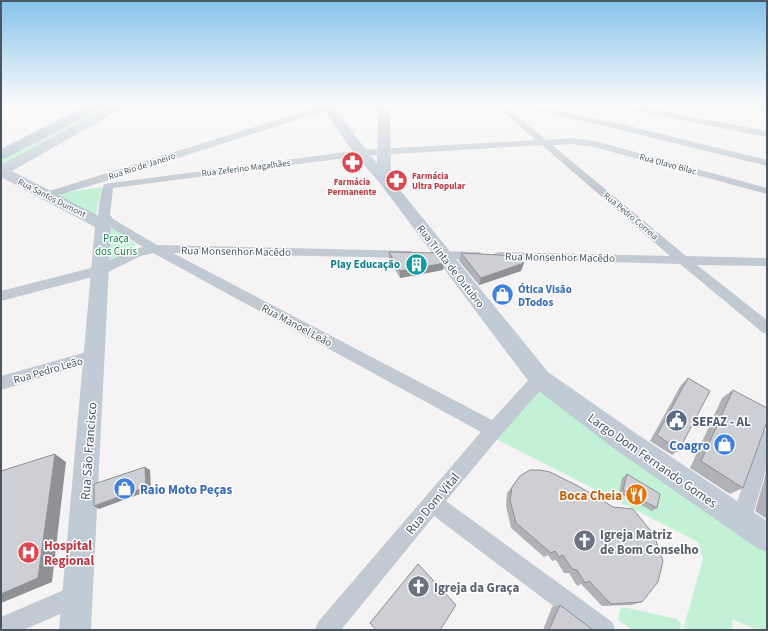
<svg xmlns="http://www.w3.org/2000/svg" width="768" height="631" font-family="'Source Sans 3',sans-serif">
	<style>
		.green { fill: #c3f1d5 }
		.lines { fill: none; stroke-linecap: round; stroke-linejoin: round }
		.street { fill: #c1cad2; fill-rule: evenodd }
		.secondary { fill: #c1cbd6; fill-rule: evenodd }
		.primary { fill: #b3c2d1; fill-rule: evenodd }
		.wall { fill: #b0b2b7 }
		.shaded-wall { fill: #909195 }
		.building { fill: #cdcfd5; stroke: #909195 }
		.labels { text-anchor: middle; stroke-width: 3; stroke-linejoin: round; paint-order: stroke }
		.far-street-label { font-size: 9px; fill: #4a5661; stroke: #fff }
		.far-health-label { font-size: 9px; font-weight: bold; fill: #be3a42; stroke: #fff; text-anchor: start }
		.park-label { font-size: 11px; fill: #17864f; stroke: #fff }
		.street-label { font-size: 11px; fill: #4a5661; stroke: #fff }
		.culture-label { font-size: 11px; font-weight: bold; fill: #0d838f; stroke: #fff; text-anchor: end }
		.shop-label { font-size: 11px; font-weight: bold; fill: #366cbe; stroke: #fff; text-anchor: start }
		.near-service-label { font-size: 13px; font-weight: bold; fill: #4e5e75; stroke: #fff; text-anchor: start }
		.near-shop-label { font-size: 13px; font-weight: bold; fill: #366cbe; stroke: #fff; text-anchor: end }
		.near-street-label { font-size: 13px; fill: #4a5661; stroke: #fff }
		.near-food-label { font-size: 13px; font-weight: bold; fill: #c56008; stroke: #fff; text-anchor: end }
		.near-worship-label { font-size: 13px; font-weight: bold; fill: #5b616d; stroke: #fff; text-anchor: start }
		.near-health-label { font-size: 13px; font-weight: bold; fill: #be3a42; stroke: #fff; text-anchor: start }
	</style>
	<rect width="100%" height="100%" fill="#f5f3f3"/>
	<path class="green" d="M 101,103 L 124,103 L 1,171 L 1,155 Z
		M 102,187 L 96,214 L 54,194 Z
		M 104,220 L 135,244 L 135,247 L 133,250 L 105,264 Z
		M 542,386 L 767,548 L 767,630 L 757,630 L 732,619 L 733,630 L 683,630 L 703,559 L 698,542 L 496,439 Z
		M 623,607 L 677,619 L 682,624 L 680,630 L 633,630 L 618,620 L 620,610 Z"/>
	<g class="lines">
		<path class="street" d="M 493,103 L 502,103 L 546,140 L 571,138 L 595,141 L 767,188 L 767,194 L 594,147 L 571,144 L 552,145 L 686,256 L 767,258 L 767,266 L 697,265 L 767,320 L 767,334 L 762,332 L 680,264 L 495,259 L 493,256 L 495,253 L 499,252 L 670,256 L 542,145 L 361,156 L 113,188 L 110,215 L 113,219 L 157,245 L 412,251 L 414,254 L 412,257 L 408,258 L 173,253 L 492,420 L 534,374 L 540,372 L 546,374 L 548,379 L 546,384 L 500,436 L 446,501 L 612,622 L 615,630 L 585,630 L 434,516 L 341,630 L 315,630 L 318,622 L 481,432 L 153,253 L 141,256 L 104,274 L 1,301 L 1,291 L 95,267 L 134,249 L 143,247 L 107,225 L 103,227 L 99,226 C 96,220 101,190 104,184 L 361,150 L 536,140 Z
			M 509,103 L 523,103 L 625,125 L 767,160 L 767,166 L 625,131 L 513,105 Z
			M 603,103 L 619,103 L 767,131 L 767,137 L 607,105 Z
			M 325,105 L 331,105 L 332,107 L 331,109 L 96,184 L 47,198 L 42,195 L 43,193 Z
			M 435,251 L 478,252 L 482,253 L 484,256 L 482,259 L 478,260 L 431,258 L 429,255 L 431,252 Z
			M 94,350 L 99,352 L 102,356 L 99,360 L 1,390 L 1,376 Z
			M 767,430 L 767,467 L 751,521 L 748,528 L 741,531 L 734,528 L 731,521 L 758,438 L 761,432 Z
			M 78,584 L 86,587 L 89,595 L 86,603 L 23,630 L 1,630 L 1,617 Z"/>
		<path class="secondary" d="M 116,103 L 130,103 L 128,105 L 12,171 L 109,221 L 111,225 L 91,630 L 59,630 L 95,227 L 1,177 L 1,165 Z
			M 319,103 L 331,103 L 366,150 L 377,163 L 378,103 L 390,103 L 391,179 L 548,372 L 634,432 L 767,521 L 767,552 L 757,548 L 616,450 L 532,386 L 379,182 L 356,156 Z
			M 734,103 L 758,103 L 767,105 L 767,111 L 736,105 Z"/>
		<path class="primary" d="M 92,103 L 107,103 L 105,106 L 6,158 L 1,159 L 1,149 Z"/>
	</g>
	<path class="wall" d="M 389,252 L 443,270 L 400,278 L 389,259 Z
		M 461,253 L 524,263 L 521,271 L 479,285 L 459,261 Z
		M 688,378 L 679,450 L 672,455 L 650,441 L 681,385 Z
		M 733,390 L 743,488 L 730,494 L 690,468 L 722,398 Z
		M 767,470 L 767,519 L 755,511 Z
		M 627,474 L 657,508 L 652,511 L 619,493 L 622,478 Z
		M 520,476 L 642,602 L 631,605 L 602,606 L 581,584 L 577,586 L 569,573 L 564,573 L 556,560 L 552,561 L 548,555 L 544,557 L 511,528 L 506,506 L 507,493 Z
		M 560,605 L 593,630 L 606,630 L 543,630 L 552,607 Z"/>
	<path class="shaded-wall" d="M 445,263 L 443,270 L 400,278 L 400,271 Z
		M 524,263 L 521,271 L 479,285 L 481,278 Z
		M 55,454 L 66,462 L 52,582 L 1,603 L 1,594 Z
		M 145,467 L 150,470 L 151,490 L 99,509 L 94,506 Z"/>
	<path class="building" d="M 389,252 L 437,253 L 445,263 L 400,271 Z
		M 461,253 L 518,256 L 524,263 L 481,278 Z
		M 688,378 L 710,391 L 679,450 L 657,435 Z
		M 733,390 L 767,408 L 767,422 L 743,488 L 701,461 Z
		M 55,454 L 38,578 L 1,594 L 1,471 Z
		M 145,467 L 146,487 L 94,506 L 94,484 Z
		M 530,470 L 540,470 L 550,472 L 578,486 L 613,507 L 633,509 L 654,535 L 663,561 L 658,582 L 642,602 L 611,604 L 589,581 L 585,583 L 577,570 L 572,569 L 563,555 L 559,557 L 555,551 L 551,553 L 516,523 L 510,500 L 512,487 L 520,476 Z
		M 627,474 L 660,494 L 657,508 L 623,490 Z
		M 418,564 L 456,605 L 440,630 L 376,630 L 370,623 Z
		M 560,605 L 593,630 L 606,630 L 549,630 Z"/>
	<linearGradient id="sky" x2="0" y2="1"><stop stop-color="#85c3ea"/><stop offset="0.54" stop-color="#fafafa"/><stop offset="1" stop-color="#fafafa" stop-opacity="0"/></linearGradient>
	<rect width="768" height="191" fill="url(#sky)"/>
	<defs>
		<symbol id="pharmacy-disc" viewBox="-11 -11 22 22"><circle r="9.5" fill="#e0444e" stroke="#fff"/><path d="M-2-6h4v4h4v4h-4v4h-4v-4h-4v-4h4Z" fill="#fff"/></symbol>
		<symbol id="building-disc" viewBox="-11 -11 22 22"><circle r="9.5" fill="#0f9aa8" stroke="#fff"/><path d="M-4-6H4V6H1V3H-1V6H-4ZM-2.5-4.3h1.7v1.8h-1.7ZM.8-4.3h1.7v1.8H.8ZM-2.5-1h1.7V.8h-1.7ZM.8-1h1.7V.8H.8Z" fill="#fff"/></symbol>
		<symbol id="shop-disc" viewBox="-11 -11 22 22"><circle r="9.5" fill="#3f7fe0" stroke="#fff"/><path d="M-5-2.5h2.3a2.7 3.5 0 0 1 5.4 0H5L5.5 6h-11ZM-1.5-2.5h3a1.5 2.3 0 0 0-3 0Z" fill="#fff"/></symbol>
		<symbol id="civic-disc" viewBox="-11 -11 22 22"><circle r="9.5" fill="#5c6f8a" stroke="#fff"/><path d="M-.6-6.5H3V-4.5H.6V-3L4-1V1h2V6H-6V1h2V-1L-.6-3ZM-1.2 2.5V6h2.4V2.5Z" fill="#fff"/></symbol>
		<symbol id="restaurant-disc" viewBox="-11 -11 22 22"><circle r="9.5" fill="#e8710a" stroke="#fff"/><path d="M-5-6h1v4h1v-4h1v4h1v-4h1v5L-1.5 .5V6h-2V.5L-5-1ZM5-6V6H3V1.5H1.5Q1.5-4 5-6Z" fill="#fff"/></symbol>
		<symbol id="church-disc" viewBox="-11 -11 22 22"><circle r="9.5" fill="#6b7280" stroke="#fff"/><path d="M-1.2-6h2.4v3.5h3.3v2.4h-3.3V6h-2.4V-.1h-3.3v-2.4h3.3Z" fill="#fff"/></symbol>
		<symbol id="hospital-disc" viewBox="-11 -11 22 22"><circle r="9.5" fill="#e0444e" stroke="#fff"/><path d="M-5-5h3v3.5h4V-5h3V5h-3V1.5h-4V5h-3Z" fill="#fff"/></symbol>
	</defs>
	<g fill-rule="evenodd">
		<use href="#pharmacy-disc" x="340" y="150" width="25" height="25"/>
		<use href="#pharmacy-disc" x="384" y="168" width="25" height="25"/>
		<use href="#building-disc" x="404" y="252" width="25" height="25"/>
		<use href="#shop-disc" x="490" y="282" width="25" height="25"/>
		<use href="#civic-disc" x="664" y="408" width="25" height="25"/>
		<use href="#shop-disc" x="712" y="432" width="25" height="25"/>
		<use href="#shop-disc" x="112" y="476" width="25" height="25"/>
		<use href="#restaurant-disc" x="624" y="482" width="25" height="25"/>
		<use href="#church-disc" x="572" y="528" width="25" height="25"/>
		<use href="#hospital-disc" x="16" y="540" width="25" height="25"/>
		<use href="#church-disc" x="406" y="574" width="25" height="25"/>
	</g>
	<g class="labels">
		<g class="far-street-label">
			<text transform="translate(668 164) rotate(15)" y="3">Rua Olavo Bilac</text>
			<text transform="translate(142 166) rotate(-18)" y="3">Rua Rio de Janeiro</text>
			<text transform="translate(246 168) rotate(-7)" y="3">Rua Zeferino Magalhães</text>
			<text transform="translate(52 198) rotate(27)" y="3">Rua Santos Dumont</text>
			<text transform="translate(631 216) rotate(40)" y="3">Rua Pedro Correia</text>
		</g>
		<g class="far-health-label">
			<text x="412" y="179">Farmácia<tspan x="412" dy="10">Ultra Popular</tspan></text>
			<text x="352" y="185" text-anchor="middle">Farmácia<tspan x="352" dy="10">Permanente</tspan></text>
		</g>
		<g class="park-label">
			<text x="116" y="242">Praça<tspan x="116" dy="13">dos Curis</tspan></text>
		</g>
		<g class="street-label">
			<text transform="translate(236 251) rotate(1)" y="4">Rua Monsenhor Macêdo</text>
			<text transform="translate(560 257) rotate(1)" y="4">Rua Monsenhor Macêdo</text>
			<text transform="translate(451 266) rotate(52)" y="4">Rua Trinta de Outubro</text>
			<text transform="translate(297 325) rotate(28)" y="4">Rua Manoel Leão</text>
			<text transform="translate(48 370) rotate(-16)" y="4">Rua Pedro Leão</text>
		</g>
		<g class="culture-label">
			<text x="400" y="268">Play Educação</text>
		</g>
		<g class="shop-label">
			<text x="518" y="293">Ótica Visão<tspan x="518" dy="13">DTodos</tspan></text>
		</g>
		<g class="near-service-label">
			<text x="692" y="426">SEFAZ - AL</text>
		</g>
		<g class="near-shop-label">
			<text x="710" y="450">Coagro</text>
			<text x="140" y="494" text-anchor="start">Raio Moto Peças</text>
		</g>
		<g class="near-street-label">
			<text transform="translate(88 451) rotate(-86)" y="5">Rua São Francisco</text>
			<text transform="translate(653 460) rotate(35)" y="5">Largo Dom Fernando Gomes</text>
			<text transform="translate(432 503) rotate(-50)" y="5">Rua Dom Vital</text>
		</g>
		<g class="near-food-label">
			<text x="622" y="500">Boca Cheia</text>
		</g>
		<g class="near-worship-label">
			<text x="600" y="539">Igreja Matriz<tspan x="600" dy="15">de Bom Conselho</tspan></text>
			<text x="434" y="592">Igreja da Graça</text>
		</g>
		<g class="near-health-label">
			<text x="44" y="550">Hospital<tspan x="44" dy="15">Regional</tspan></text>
		</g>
	</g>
	<rect width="768" height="631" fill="none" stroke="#4a5661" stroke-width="4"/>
</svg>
